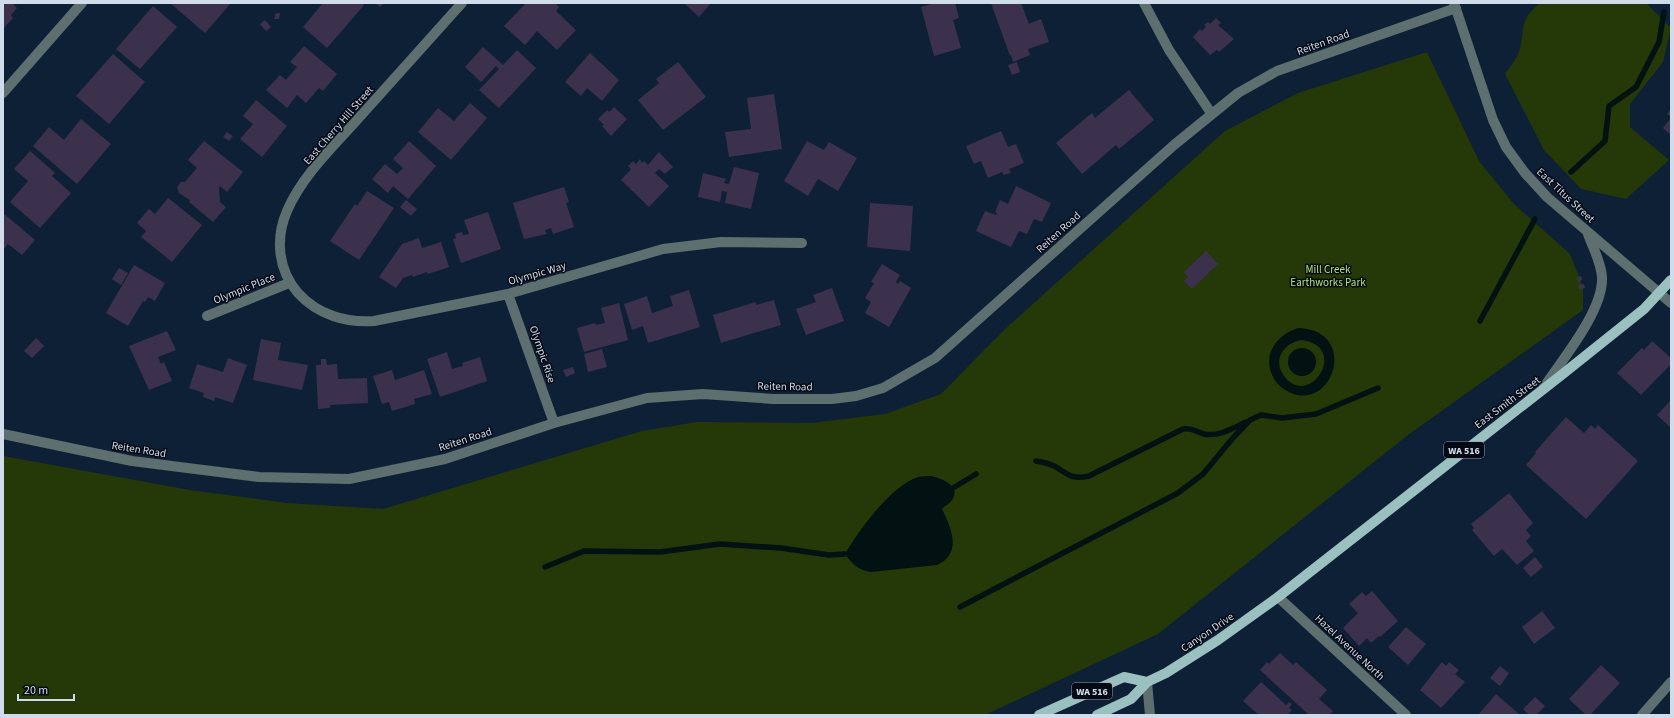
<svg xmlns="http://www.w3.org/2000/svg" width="1674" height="718" font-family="'Source Sans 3',sans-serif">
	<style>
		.green { fill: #253807 }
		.water { fill: #021111; fill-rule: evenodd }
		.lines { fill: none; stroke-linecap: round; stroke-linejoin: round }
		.stream { stroke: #021111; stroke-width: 5.5 }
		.building { fill: #3c314c }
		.minor { stroke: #5d6f6e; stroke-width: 10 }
		.major { stroke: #9ac1bf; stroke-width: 10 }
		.labels { text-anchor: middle; stroke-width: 3; stroke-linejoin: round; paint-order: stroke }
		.shield { fill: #040913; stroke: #949daa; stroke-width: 1 }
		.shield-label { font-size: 10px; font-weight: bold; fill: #d1dceb }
		.street-label { font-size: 11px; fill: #d1dceb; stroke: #040913 }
		.park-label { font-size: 11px; fill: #b3e379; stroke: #040913 }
	</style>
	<rect width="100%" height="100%" fill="#0e2036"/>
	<path class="green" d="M 1540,3 L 1646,3 L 1671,28 L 1663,62 L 1630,104 L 1630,127 L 1669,160 L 1626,199 L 1581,189 L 1544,150 L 1505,74 C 1510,67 1516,60 1519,52 C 1526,29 1517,22 1540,3 Z
		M 1427,52 L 1479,161 L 1514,204 L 1570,254 L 1583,287 L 1583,310 L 1408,435 L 1158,634 L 985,715 L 3,715 L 3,456 L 190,490 L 287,503 L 383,509 L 642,431 L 697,422 L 813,423 L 885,414 L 941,394 L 1004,330 L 1225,131 L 1298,93 Z"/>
	<path class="water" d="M 1298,328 C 1359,330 1334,411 1291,393 C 1284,390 1277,385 1273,377 C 1262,355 1276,335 1298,328 ZM 1301,340 C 1351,346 1309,410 1284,376 C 1272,360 1284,343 1301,340 Z
		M1288 362a14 14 0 1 1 28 0a14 14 0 1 1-28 0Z
		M 931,476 C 941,478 962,486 952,500 C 950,504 945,505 942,509 C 951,528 963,553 937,565 L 871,572 C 858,570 852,564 845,554 C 858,531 892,485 918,477 C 922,476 927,476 931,476 Z"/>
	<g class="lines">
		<path class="stream" d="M 1571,172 L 1605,141 L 1609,106 L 1636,87 L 1659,42 L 1664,12
			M 1480,321 L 1535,219
			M 1036,461 C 1042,462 1048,463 1054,466 C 1069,474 1070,480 1089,476 L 1183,429 C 1192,427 1196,432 1204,434 C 1219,437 1233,428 1246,422
			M 953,488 L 976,474
			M 545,567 L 584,551 L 660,552 L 720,544 L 781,548 L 829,555 L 845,554
			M 960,607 L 1178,493 L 1203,474 L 1232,439 L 1250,420 L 1261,415 L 1282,418 L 1316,414 L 1378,388"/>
	</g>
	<path class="building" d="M 3,3 L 12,3 L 17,8 L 11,15 L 13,18 L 3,29 Z
		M 170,3 L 231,3 L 205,33 Z
		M 323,3 L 362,3 L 364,5 L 327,48 L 303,27 Z
		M 375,3 L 384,3 L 380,7 Z
		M 526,3 L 555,3 L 559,7 L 556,11 L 576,30 L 557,50 L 537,31 L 525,45 L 504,26 Z
		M 684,3 L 711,3 L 699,17 Z
		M 934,3 L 955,3 L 959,18 L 953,20 L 961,48 L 934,56 L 921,7 Z
		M 991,3 L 1021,3 L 1029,24 L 1041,19 L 1049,42 L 1028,49 L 1030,55 L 1013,62 L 1011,55 L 1010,56 Z
		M 153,6 L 177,27 L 140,69 L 116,49 Z
		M 276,13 L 280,13 L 279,19 L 274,19 Z
		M 1216,18 L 1221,23 L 1218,25 L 1234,39 L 1219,52 L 1217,50 L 1210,55 L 1193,37 L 1200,29 L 1202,31 L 1206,27 L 1204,25 L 1208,22 L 1210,24 Z
		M 265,20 L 271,27 L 266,31 L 260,24 Z
		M 304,46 L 337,74 L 323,91 L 319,88 L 306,103 L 297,95 L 287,108 L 266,90 L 280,75 L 286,80 L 297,67 L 290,62 Z
		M 483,47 L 503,65 L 517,50 L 536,68 L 499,108 L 479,90 L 499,69 L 496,66 L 481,82 L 465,67 Z
		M 590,53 L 619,80 L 602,101 L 587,88 L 581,96 L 565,82 Z
		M 113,54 L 145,82 L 109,124 L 76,96 Z
		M 678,62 L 706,97 L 663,130 L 638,100 L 659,83 L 656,79 Z
		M 1017,62 L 1020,72 L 1012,75 L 1008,65 Z
		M 1129,90 L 1154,120 L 1119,149 L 1116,145 L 1082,174 L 1056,143 L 1092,113 L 1095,118 Z
		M 774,94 L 782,149 L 729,157 L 725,132 L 751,129 L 747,98 Z
		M 256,100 L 287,126 L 262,157 L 240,139 L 253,124 L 243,116 Z
		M 470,103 L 487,118 L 451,160 L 418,132 L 438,108 L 454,121 Z
		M 614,107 L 627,119 L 611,136 L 602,126 L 604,125 L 598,119 L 607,110 L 609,112 Z
		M 1671,109 L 1671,117 L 1667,114 Z
		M 1671,118 L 1671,135 L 1663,128 Z
		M 81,119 L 111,144 L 77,184 L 33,146 L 49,127 L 64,140 Z
		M 1001,131 L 1008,147 L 1016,144 L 1024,163 L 1009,169 L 1011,173 L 1004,175 L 1002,172 L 988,178 L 981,161 L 974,164 L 966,146 Z
		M 227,132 L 233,136 L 229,141 L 223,137 Z
		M 204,141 L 243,172 L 227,192 L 220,186 L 219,188 L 220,202 L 226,207 L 213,222 L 189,202 L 190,200 L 179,193 L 177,187 L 181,182 L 185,182 L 197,168 L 188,160 Z
		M 409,141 L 436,166 L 408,199 L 393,186 L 388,193 L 372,179 L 385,164 L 397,174 L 403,168 L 393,159 Z
		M 807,141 L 824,150 L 829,142 L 857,158 L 838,191 L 818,179 L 808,196 L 784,181 Z
		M 30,151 L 55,173 L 52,176 L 71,193 L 40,228 L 10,202 L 28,181 L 14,169 Z
		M 659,152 L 673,167 L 665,174 L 659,169 L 655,173 L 669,186 L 649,207 L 621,180 L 631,169 L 628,166 L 633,161 L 636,164 L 640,159 L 642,163 L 644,161 L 648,165 Z
		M 734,167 L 759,173 L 751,209 L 725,203 L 727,192 L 722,191 L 720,202 L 698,197 L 703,173 L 726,179 L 724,183 L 729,184 Z
		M 1016,186 L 1051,203 L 1042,222 L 1034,219 L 1027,234 L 1019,231 L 1011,247 L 976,231 L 985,211 L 996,215 L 997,213 L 995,212 L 1000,200 L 1008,204 Z
		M 564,187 L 569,202 L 566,203 L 574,227 L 553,234 L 551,228 L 545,230 L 547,234 L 524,239 L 513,203 Z
		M 367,191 L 394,208 L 359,260 L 330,241 L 355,204 L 357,206 Z
		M 168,198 L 202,225 L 172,262 L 141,237 L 146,231 L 137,223 L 149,209 L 155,214 Z
		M 406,200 L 417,209 L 411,216 L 400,207 Z
		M 870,203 L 913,206 L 910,251 L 867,247 Z
		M 488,212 L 501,249 L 461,263 L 453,239 L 456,238 L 455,234 L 462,232 L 463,235 L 469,234 L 464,220 Z
		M 3,213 L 35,240 L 22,255 L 8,244 L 3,250 Z
		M 419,238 L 422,248 L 441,242 L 449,267 L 428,274 L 427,272 L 413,277 L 412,275 L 403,278 L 396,288 L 379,277 L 402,244 Z
		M 1206,251 L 1218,264 L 1192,289 L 1184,281 L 1188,277 L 1184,272 Z
		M 882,264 L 900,275 L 896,282 L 898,284 L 900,281 L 911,288 L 889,327 L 865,313 L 871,302 L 865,298 L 874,283 L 871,282 Z
		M 134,265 L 165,283 L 155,301 L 148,297 L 145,302 L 143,301 L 128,326 L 106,313 Z
		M 119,268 L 128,273 L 121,285 L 112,279 Z
		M 1581,276 L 1582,280 L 1578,282 L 1577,277 Z
		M 1584,284 L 1585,288 L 1579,289 L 1578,285 Z
		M 832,288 L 844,321 L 806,335 L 796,309 L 816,302 L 813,295 Z
		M 689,290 L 700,327 L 648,343 L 643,326 L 632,330 L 624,304 L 647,296 L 652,313 L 673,306 L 670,296 Z
		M 774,300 L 781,325 L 721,343 L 713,315 L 756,302 L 756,305 Z
		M 619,303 L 628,340 L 584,352 L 577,328 L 595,323 L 596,325 L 605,323 L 601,308 Z
		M 167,331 L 176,350 L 158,357 L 161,364 L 164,362 L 172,381 L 149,390 L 129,346 Z
		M 36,338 L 44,346 L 32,358 L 24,351 Z
		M 261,339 L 281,343 L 278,360 L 308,365 L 302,390 L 253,380 Z
		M 1652,341 L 1671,358 L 1671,364 L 1641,395 L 1617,373 L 1642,348 L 1644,350 Z
		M 602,349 L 607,367 L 588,372 L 584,354 Z
		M 447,352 L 452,369 L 463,366 L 462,363 L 480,357 L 487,381 L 440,397 L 427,359 Z
		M 228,358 L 247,365 L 233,403 L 215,397 L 214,401 L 203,397 L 204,393 L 189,388 L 197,364 L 223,372 Z
		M 321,359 L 326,359 L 327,365 L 337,364 L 338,379 L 367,378 L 368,403 L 330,405 L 330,408 L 318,409 L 316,365 L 321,365 Z
		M 573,367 L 575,373 L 566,377 L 563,370 Z
		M 392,370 L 395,380 L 424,370 L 432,394 L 414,399 L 415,404 L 392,411 L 389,402 L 382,404 L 373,376 Z
		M 1671,400 L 1671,428 L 1657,415 Z
		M 1566,417 L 1584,433 L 1591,425 L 1595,429 L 1598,425 L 1638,461 L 1586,519 L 1526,465 L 1536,453 L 1535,452 Z
		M 1509,493 L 1533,523 L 1526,530 L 1531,536 L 1526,541 L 1534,551 L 1517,565 L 1502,549 L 1494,556 L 1472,530 L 1474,528 L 1471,524 Z
		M 1535,557 L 1543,567 L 1531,577 L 1523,568 Z
		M 1372,591 L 1398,621 L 1380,637 L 1379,636 L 1371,643 L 1367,638 L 1359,646 L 1343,628 L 1358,613 L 1349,604 L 1362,592 L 1366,596 Z
		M 1542,611 L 1555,628 L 1534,644 L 1522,627 Z
		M 1406,627 L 1426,644 L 1408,665 L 1388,647 Z
		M 1280,653 L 1293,665 L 1296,662 L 1327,690 L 1319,699 L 1333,711 L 1329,715 L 1309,715 L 1260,670 L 1267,662 L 1269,664 Z
		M 1442,662 L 1446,666 L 1449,662 L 1459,670 L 1455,674 L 1465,682 L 1441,708 L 1420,690 Z
		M 1601,665 L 1620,683 L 1590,715 L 1586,715 L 1569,699 Z
		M 1500,666 L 1509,673 L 1500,686 L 1490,678 Z
		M 1261,682 L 1286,705 L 1289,702 L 1292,704 L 1289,708 L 1292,710 L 1288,715 L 1259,715 L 1243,701 Z
		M 1496,694 L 1519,714 L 1519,715 L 1478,715 Z
		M 1535,697 L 1545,706 L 1536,715 L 1529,715 L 1523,709 Z"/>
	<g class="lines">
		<path class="minor" d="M 462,3 C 427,42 392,81 357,120 C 332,148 302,176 287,211 C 275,239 278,270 298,293 C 318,315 346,323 374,321 L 508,294 L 663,249 L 721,242 L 802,243
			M 1144,3 L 1169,50 L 1211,113
			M 1454,3 L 1493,120 L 1506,147 L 1525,173 L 1547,197 L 1671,303
			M 3,93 L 82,3
			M 508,294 L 554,423
			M 207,316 L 289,283
			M 1544,387 C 1562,360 1604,310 1602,277 C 1601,262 1593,248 1588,234
			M 3,434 L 132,461 L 259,477 L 349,479 L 445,459 L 554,423 L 647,398 L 703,394 L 773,399 L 832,399 L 856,396 L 883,388 L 935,358 L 1174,145 L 1238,93 L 1277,71 L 1456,8
			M 1278,597 L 1406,715
			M 1147,682 L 1150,715
			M 1642,715 L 1671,682"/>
		<path class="major" d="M 1039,715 L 1124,677 L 1147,682
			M 1097,715 L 1131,699 L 1147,682 L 1166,673 L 1218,640 L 1278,597 L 1564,373 L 1644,309 L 1671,280"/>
	</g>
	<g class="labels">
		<g class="shield">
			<rect x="1444" y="442" width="40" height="16" rx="3"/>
			<rect x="1072" y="683" width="40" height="16" rx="3"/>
		</g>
		<g class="shield-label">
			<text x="1464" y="454">WA 516</text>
			<text x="1092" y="695">WA 516</text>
		</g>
		<g class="street-label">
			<text transform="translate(1323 42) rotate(-20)" y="4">Reiten Road</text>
			<text transform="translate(338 125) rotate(-49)" y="4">East Cherry Hill Street</text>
			<text transform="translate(1566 195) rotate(43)" y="4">East Titus Street</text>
			<text transform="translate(1058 232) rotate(-42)" y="4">Reiten Road</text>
			<text transform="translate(537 273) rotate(-16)" y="4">Olympic Way</text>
			<text transform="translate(244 288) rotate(-22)" y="4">Olympic Place</text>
			<text transform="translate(543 354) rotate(71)" y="4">Olympic Rise</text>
			<text transform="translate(785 386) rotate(1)" y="4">Reiten Road</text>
			<text transform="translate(1507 402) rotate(-37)" y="4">East Smith Street</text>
			<text transform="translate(465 439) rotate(-18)" y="4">Reiten Road</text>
			<text transform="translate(139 449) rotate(9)" y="4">Reiten Road</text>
			<text transform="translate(1207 632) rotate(-34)" y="4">Canyon Drive</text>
			<text transform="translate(1350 647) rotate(43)" y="4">Hazel Avenue North</text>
		</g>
		<g class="park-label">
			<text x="1328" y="273">Mill Creek<tspan x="1328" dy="13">Earthworks Park</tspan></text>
		</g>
	</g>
	<rect width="1674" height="718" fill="none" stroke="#d1dceb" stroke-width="8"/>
	<path d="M18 694v6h56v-6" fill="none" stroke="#d1dceb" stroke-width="2"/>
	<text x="24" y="694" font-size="12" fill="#d1dceb" stroke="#040913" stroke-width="3" paint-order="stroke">20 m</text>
</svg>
